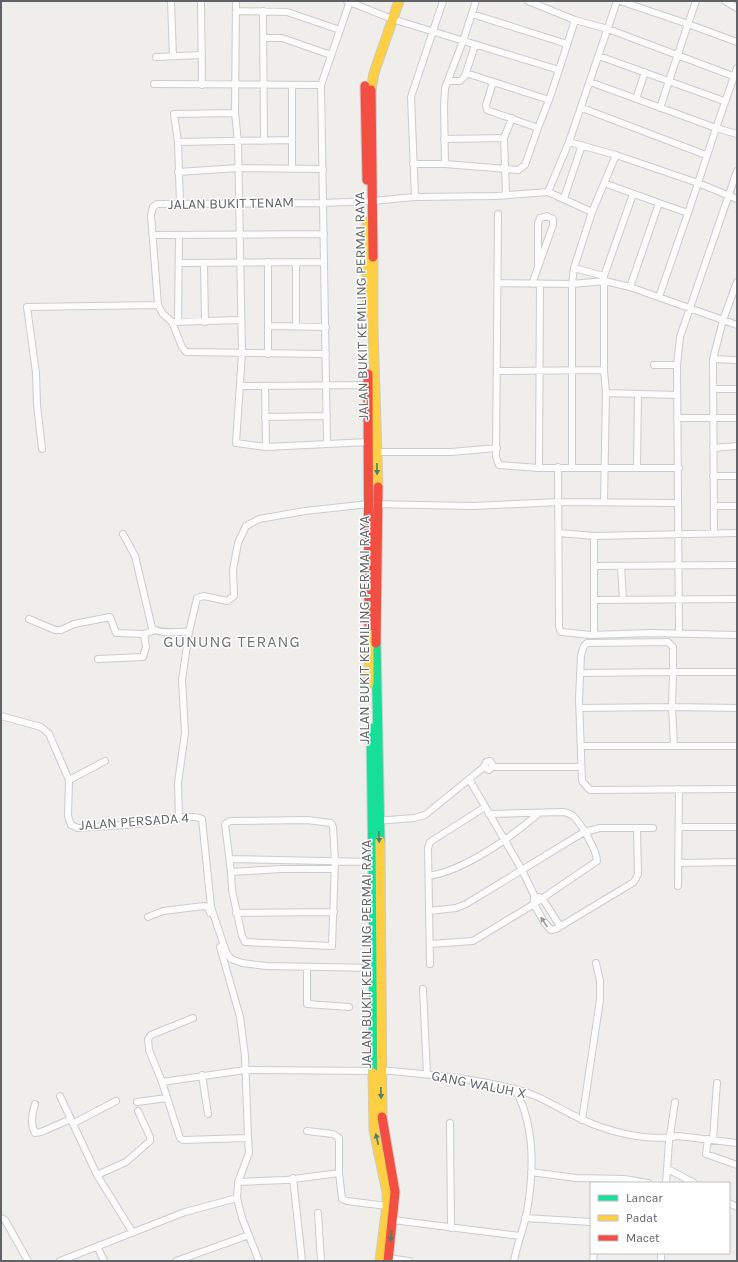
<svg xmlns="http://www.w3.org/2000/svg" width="738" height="1262" font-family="Karla,sans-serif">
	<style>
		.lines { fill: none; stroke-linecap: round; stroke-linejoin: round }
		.street-casing { stroke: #cbcccc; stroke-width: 8 }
		.fast-casing { stroke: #cacacb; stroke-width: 11 }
		.slow-casing { stroke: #cacacb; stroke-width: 11 }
		.jam-casing { stroke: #cacacb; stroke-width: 11 }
		.street { stroke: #fdfcfc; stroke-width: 6 }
		.fast { stroke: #16e098; stroke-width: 9 }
		.slow { stroke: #ffcf43; stroke-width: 9 }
		.jam { stroke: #f24e42; stroke-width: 9 }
		.oneway { fill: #507c72 }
		.oneway2 { fill: #96999c }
		.labels { text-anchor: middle; stroke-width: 3; stroke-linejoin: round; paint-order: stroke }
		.street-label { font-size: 14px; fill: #5f6368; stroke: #fff }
		.quarter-label { font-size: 16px; letter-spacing: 1px; fill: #70757a; stroke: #fff }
	</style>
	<rect width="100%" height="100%" fill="#efeeea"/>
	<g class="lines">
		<defs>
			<path id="street" d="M 171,1 L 173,56
				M 201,1 L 202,85
				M 236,1 L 235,113 L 238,142 L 242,353 L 236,443 L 266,447 L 369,442
				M 347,1 L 392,19 L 559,70 L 575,20 L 528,1
				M 620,1 L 688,24 L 696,1
				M 725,1 L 737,8
				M 236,11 L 287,12 L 340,30
				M 263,11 L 264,141
				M 472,14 L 567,44
				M 575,20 L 608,29 L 733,76
				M 263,38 L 282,38 L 331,55
				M 599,56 L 724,101
				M 156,57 L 202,55
				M 466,73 L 549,100 L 538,128
				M 448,81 L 460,81 L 465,76 L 475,45
				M 590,82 L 716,128 L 737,68
				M 154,84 L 321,85
				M 292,85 L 292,169
				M 636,99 L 645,72
				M 549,100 L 559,70
				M 582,108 L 706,155
				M 660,108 L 688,24 L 737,42
				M 504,138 L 506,195
				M 444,139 L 504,138 L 512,118
				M 178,142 L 291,140
				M 569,142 L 616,155 L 698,183 L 716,128 L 737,134
				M 413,164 L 445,164 L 518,170 L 525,165 L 538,128 L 487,110 L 486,105 L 493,82
				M 445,164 L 444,106 L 445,88 L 463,41 L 476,1
				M 178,172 L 238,168 L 323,169
				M 604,183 L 659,203
				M 548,192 L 569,142 L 617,1
				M 415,197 L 411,97 L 443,1
				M 564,198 L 582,145
				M 180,204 L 178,142 L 174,114 L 235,113
				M 592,212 L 616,155
				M 498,214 L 496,457 L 499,465 L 539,468 L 679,468
				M 153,235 L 324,234
				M 179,263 L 324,262
				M 204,263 L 205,322
				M 574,268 L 604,276
				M 498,283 L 572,284 L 605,281 L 630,287 L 737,325
				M 532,284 L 553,225 L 553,219 L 547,216 L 540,218 L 538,223 L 538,265
				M 630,287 L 659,203 L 688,213 L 698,183 L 737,199
				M 659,297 L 688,213
				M 241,320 L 172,322 L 182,347 L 186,352 L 326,354
				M 178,321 L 179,235
				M 172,322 L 163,314 L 158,305 L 151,215 L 153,207 L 157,204 L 323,203 L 373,201 L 415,197 L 496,196 L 548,192 L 592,212 L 574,268 L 572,284 L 572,467
				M 268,326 L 326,327
				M 296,326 L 296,262
				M 268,354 L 268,262
				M 713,359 L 737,360
				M 654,365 L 677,365
				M 604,370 L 604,276 L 633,194
				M 498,371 L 604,370 L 606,393 L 604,502
				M 241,386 L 371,385
				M 265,386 L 266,447
				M 713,389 L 737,389
				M 606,393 L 677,395
				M 265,417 L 327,416
				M 677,418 L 737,418
				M 327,443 L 321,85 L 350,1
				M 713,448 L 737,446
				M 42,449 L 37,405 L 36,373 L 27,307 L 158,305
				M 377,452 L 451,452 L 497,448
				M 558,467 L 559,627 L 561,632 L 591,635 L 651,633 L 737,635
				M 637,467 L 638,395
				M 539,468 L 540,284
				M 713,476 L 737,476
				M 714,506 L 737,506
				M 559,533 L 594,536 L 737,533
				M 123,534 L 135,556 L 152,628 C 161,635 178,631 189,632 L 182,680 L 185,733 L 178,783 L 179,818
				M 714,534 L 713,359 L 723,320 L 737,282
				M 594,536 L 594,635
				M 595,566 C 642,566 689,565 737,565
				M 621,566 L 623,600
				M 595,600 L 737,599
				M 29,619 L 55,630 L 61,630 L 74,624 L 110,617 L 116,633 L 144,634 L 155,630
				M 189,632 L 197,598 L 204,596 L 227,601 L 234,596 L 233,570 L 238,543 L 246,526 L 259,519 L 305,511 L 369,504 L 473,506 L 559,502 L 677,503
				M 679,634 L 677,365 L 680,337 L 737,171
				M 98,659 L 143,657 L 146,647 L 144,634
				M 737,672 L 673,672 L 672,707 L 737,708
				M 580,673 L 673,672 L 673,647 L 668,642 L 587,643 L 584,646 L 581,655 L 579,699 L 582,781 L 590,790 L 737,789
				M 580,708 L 672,707 L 674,745
				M 1,716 L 41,727 L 49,734 L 69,780
				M 581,746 L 737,746
				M 105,761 L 69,780 L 68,816 L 71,825 L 78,828 C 99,826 121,826 143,823 C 158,821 188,813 202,819 L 211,907 L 226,952 L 231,959 L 242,963 L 266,966 L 377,968
				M 492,767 L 581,767
				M 469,779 L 522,870 L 534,895 L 534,904 L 544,922 L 551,930 L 556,929 L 634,882 L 638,874 L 637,829
				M 307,820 L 331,823 L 333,827 L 335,861 L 332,946 L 245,942 L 242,936 L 232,890 L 231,872 L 225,824 L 230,821 Z
				M 376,821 L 414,818 L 425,815 L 484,767 L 486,762 L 490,761 L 492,764 L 492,767 L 489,770 L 484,767
				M 679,827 L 737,827
				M 230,859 L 372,862
				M 679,863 L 737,862
				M 231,872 L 281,869 L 334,869
				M 429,876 C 465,870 510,838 538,814
				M 678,886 L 679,789
				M 539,897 L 542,898 L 560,926
				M 429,911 L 456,908 L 466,904 L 584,832 L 600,828 L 653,828
				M 236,913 L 334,912
				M 148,917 L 163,911 L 204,906 L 208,907 L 210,913
				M 430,944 L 473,941 L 534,904 L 597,861 C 597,851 581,823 573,816 C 569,813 565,812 561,812 L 489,814
				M 220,947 L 240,1017 L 245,1056 L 248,1138
				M 430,964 L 428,848 L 430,842 L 485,807
				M 307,968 L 307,1004 L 349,1007
				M 423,989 L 427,1074
				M 193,1018 L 151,1035 L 148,1039 L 149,1050 L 162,1082 L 180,1138 L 183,1140 L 248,1138 L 249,1153 L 238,1182 L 237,1198 L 242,1218 L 259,1261
				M 381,1070 C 425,1074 472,1078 515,1089 C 542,1096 557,1108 581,1119 C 609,1132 648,1142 678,1136 L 737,1143
				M 202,1075 L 208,1114
				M 162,1082 L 245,1070 L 373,1071
				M 60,1096 L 97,1175 L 133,1233
				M 137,1102 L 167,1098
				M 35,1104 C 32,1114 30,1124 35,1133 L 41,1132 L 71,1119
				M 582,1120 L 600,1000 L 600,981 L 596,963
				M 74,1123 L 116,1101
				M 450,1123 L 451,1228
				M 307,1131 L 333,1134 L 339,1138 L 339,1173 L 342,1199 L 347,1201 L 387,1206
				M 708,1139 L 706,1154 L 737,1165
				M 713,1139 L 717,1083
				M 668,1169 L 694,1183
				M 531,1172 L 576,1178 L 624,1179 L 648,1183
				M 97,1175 L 126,1162 L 150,1141 L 150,1137 L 138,1111
				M 293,1178 L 302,1261
				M 238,1182 L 286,1180 L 339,1173
				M 666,1183 L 669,1142 L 675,1102
				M 729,1203 L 737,1207
				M 318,1213 L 321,1261
				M 1,1218 L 5,1220 L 28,1261
				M 525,1218 L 591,1222
				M 393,1220 L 520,1236
				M 98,1248 L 104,1261
				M 388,1258 L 409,1261
				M 60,1261 L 185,1212 L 237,1198
				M 176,1261 L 249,1235
				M 514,1261 C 517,1244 524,1228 527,1211 C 534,1171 535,1125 515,1089
				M 593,1261 L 594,1253
				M 661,1261 L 661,1253"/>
			<path id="fast" d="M 376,643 L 380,841
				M 371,728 L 374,946 L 373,1073"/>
			<path id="slow" d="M 371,90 L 374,73 L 399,1
				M 367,222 L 367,312
				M 373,257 L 373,329 L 378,487
				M 369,626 L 369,683
				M 380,841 L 382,1117
				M 373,1073 L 374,1130 L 387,1192 L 387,1206 L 380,1261"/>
			<path id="jam" d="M 365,86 L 367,180
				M 371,90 L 373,257
				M 368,374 L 369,626
				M 376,643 L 378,487
				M 382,1117 L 395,1192 L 388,1261"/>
		</defs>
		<use href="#street" class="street-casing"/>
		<use href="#fast" class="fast-casing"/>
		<use href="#slow" class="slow-casing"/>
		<use href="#jam" class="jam-casing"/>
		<use href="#street" class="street"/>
		<use href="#fast" class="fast"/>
		<use href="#slow" class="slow"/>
		<use href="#jam" class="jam"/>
	</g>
	<defs><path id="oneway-solid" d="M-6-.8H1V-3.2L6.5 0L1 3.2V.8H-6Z"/></defs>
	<g class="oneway">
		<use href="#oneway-solid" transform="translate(377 469) rotate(89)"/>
		<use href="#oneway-solid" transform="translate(379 837) rotate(88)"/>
		<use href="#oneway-solid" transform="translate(381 1093) rotate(89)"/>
		<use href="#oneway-solid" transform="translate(377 1139) rotate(-103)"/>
		<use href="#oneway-solid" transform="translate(391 1236) rotate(97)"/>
	</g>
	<use class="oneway2" href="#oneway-solid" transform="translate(544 922) rotate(-123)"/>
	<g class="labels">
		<g class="street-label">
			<text transform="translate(231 203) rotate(-1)" y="5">JALAN BUKIT TENAM</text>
			<text transform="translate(361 306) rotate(-91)" y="5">JALAN BUKIT KEMILING PERMAI RAYA</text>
			<text transform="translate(364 630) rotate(-90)" y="5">JALAN BUKIT KEMILING PERMAI RAYA</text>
			<text transform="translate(134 821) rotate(-4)" y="5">JALAN PERSADA 4</text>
			<text transform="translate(366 954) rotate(-90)" y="5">JALAN BUKIT KEMILING PERMAI RAYA</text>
			<text transform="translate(479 1084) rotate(11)" y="5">GANG WALUH X</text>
		</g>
		<g class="quarter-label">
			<text x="232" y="647">GUNUNG TERANG</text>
		</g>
	</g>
	<rect width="738" height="1262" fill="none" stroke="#5f6368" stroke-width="4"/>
	<rect x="590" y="1182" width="140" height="72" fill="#ffffff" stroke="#bfc1c3"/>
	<rect x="598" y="1195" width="20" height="6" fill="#16e098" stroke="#bfc1c3"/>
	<text x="626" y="1202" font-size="12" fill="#5f6368">Lancar</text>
	<rect x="598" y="1215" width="20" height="6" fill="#ffcf43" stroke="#bfc1c3"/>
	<text x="626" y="1222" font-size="12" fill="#5f6368">Padat</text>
	<rect x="598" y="1235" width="20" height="6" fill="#f24e42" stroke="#bfc1c3"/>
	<text x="626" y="1242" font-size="12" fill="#5f6368">Macet</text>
</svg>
